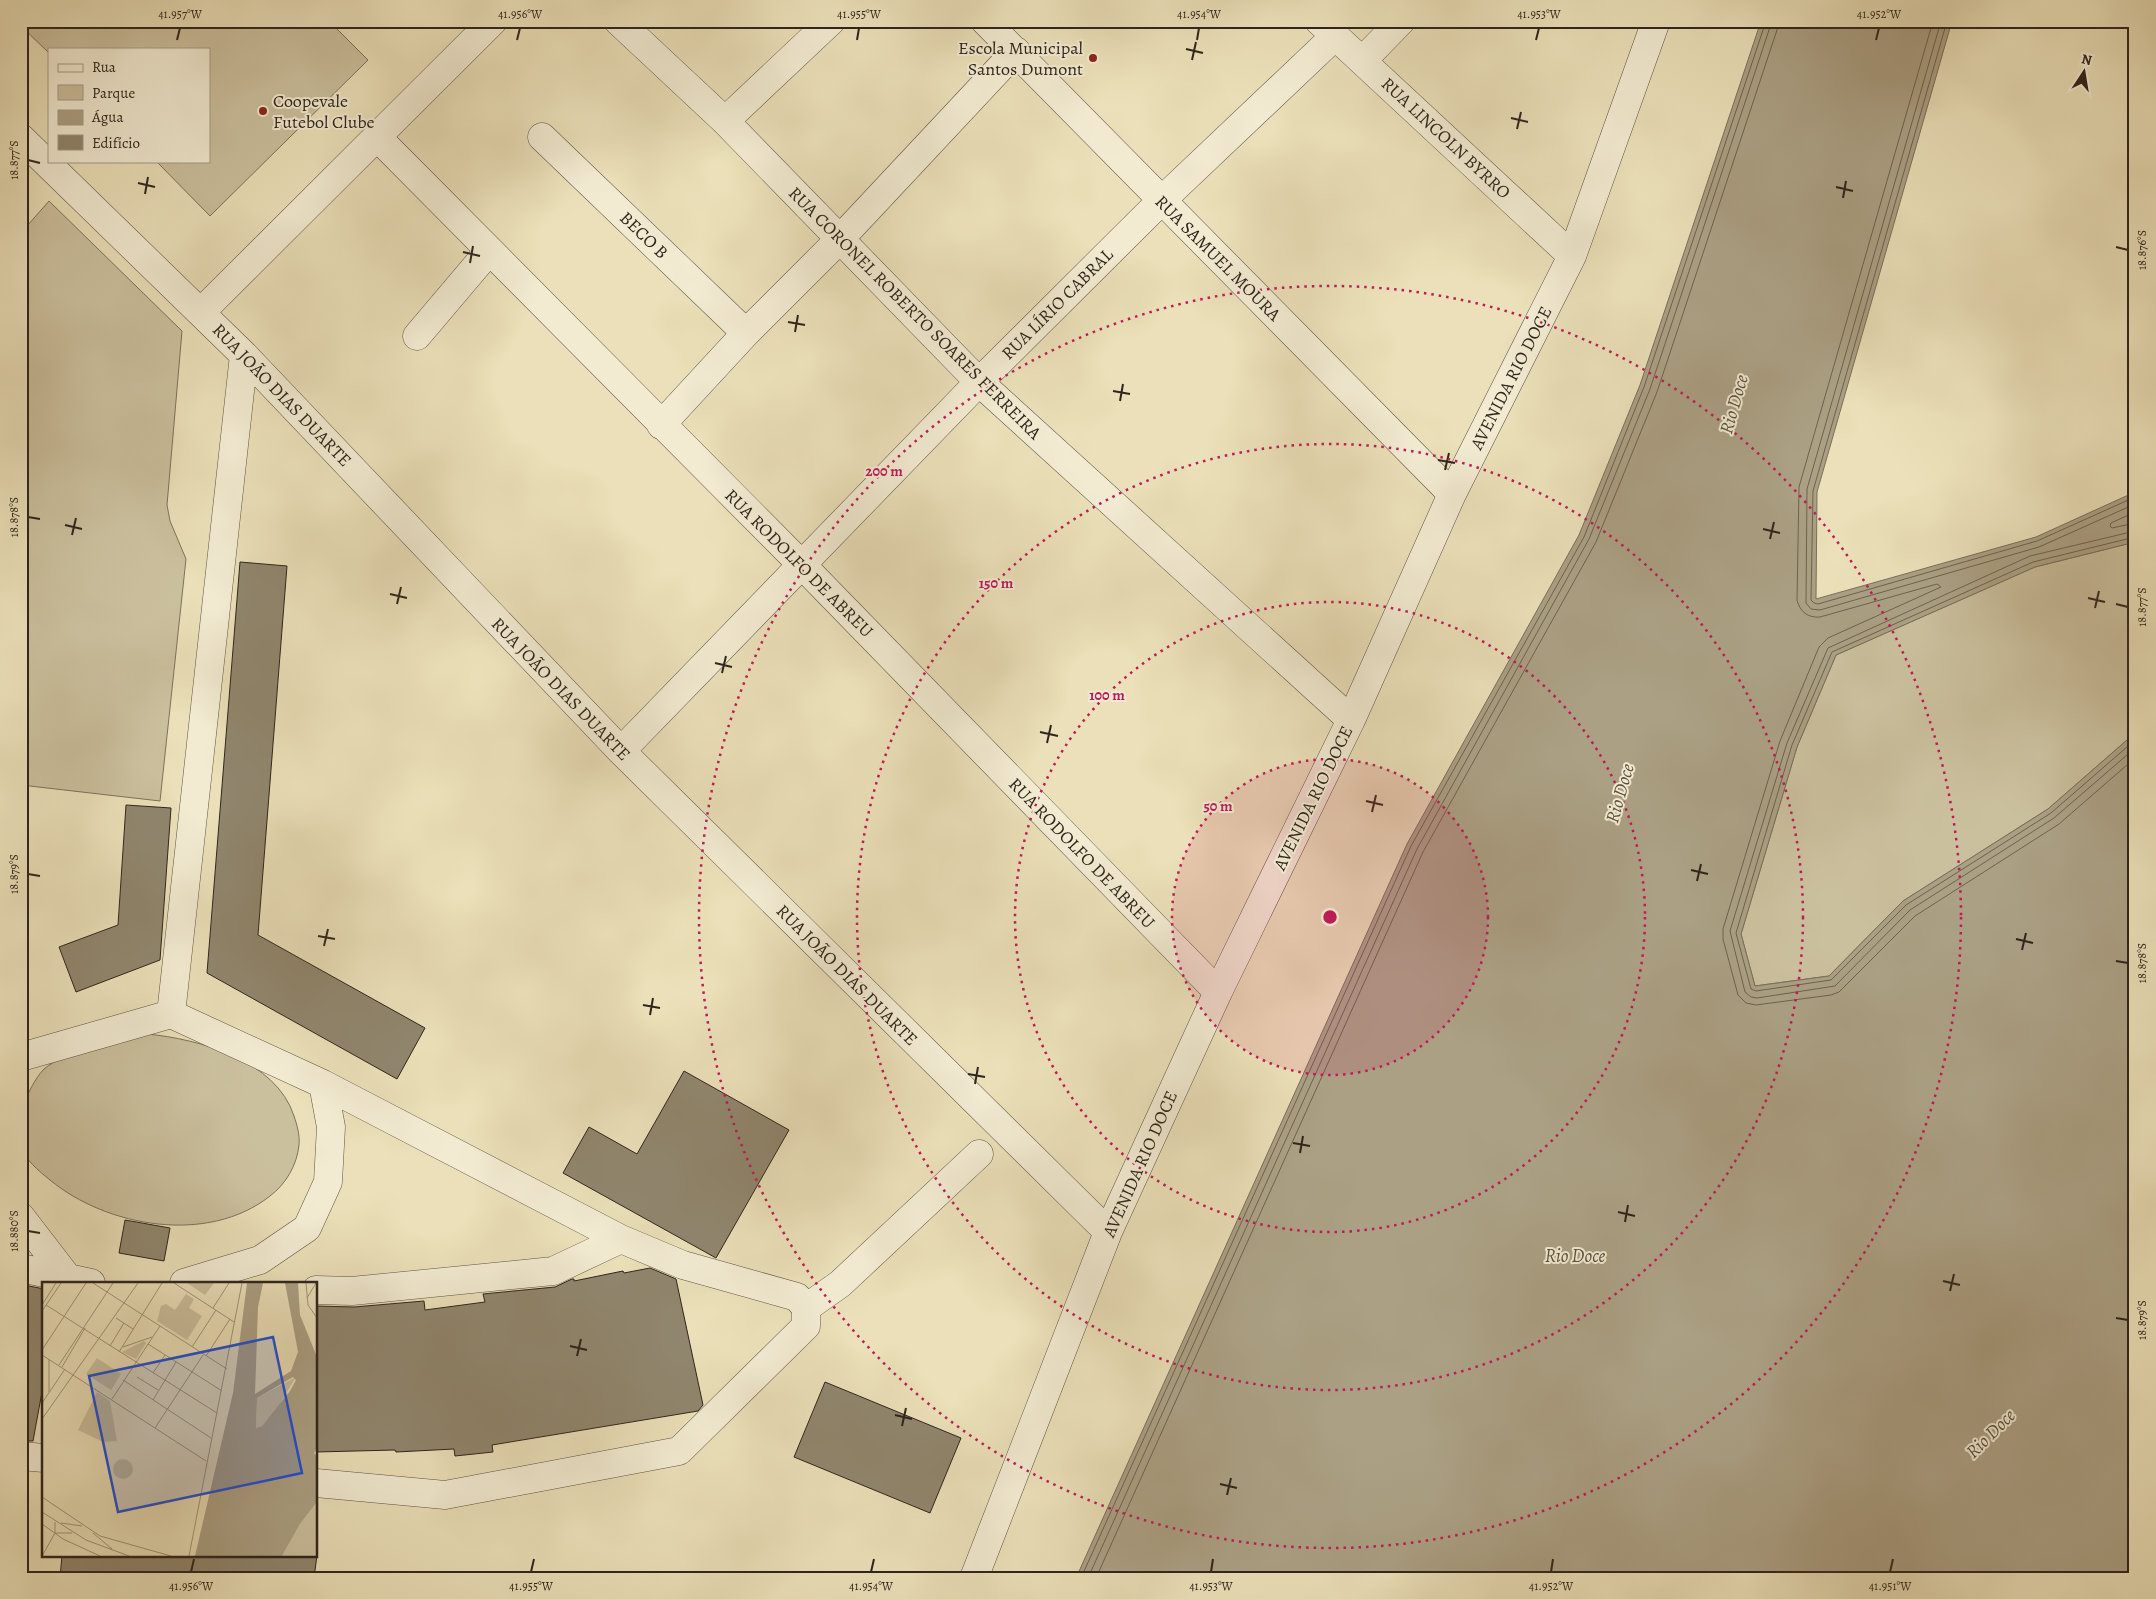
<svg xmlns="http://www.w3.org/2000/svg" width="2156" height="1599" font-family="Alegreya,serif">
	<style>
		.green { fill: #cbc09e; stroke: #7c725e }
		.water { fill: #aba084; stroke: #796f5b }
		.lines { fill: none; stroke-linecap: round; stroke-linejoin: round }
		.shore { stroke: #6c6250; stroke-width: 1 }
		.building { fill: #90866e; stroke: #2e251d }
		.minor-casing { stroke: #5d5444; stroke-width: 29 }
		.minor { stroke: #f2ebd2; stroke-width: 28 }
		.ticks { fill: none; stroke: #2e251d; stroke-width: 2 }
		.ring { fill: none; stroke: #c2185b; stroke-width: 2.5; stroke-dasharray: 2.5 5 }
		.poi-dot { fill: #8f2418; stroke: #f2ebd2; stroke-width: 2 }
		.labels { text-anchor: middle; stroke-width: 4; stroke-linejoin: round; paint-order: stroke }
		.poi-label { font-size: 18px; fill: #2e251d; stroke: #f2ebd2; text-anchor: end }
		.street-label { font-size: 18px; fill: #2e251d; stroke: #f2ebd2 }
		.water-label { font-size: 19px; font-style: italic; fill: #5a5041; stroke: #f2ebd2 }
		.inset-road { fill: none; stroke: #9f957b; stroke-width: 1 }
		.view { fill: #1d4ed8; fill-opacity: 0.15; stroke: #1d4ed8; stroke-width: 2.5 }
		.inset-edge { fill: none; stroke: #2e251d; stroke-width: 2.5 }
		.centre { fill: #c2185b; stroke: #f2ebd2; stroke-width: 2.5 }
		.ring-label { font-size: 15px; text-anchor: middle; font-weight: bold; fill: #c2185b; stroke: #f2ebd2; stroke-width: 4; stroke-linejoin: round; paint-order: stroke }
		.neatline { fill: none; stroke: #2e251d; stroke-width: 2 }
		.ticks-label { font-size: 12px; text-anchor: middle; fill: #2e251d }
	</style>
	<rect width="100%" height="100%" fill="#ebe0b9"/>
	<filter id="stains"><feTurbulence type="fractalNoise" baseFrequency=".004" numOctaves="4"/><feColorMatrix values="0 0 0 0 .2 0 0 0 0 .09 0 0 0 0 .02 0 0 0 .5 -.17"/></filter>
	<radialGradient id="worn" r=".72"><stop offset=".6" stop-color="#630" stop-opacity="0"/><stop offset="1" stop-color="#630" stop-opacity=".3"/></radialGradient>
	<path class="green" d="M 21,21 L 329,21 L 368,60 L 210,216 L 156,161 L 209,161 L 209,49 L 49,49 L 49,53 L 21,26 Z
		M 49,201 L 182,331 L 167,505 L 170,521 L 186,559 L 160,801 L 21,785 L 21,230 L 27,226 Z
		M 2135,542 L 2135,733 L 2048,809 L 1903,901 L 1829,976 L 1755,986 L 1741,934 L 1797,747 L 1836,655 L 2035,567 Z
		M 147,1034 C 199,1039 276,1060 294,1116 C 297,1125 300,1135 299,1145 C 297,1165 286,1184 270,1196 C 208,1245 107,1227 50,1180 C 39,1171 24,1159 21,1146 C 20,1138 21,1127 21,1119 C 21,1105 34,1079 44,1069 C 66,1050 118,1042 147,1034 Z"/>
	<path class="water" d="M 1761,21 L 1952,21 L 1817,492 L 1816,599 L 2036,537 L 2135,492 L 2135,542 L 2035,567 L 1836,655 L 1797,747 L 1741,934 L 1755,986 L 1829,976 L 1903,901 L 2048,809 L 2135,733 L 2135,1578 L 1076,1578 L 1407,844 L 1579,535 L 1640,385 Z"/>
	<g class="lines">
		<path class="shore" d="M 1933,21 L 1799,487 L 1797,600 C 1800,612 1808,618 1820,617 L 1937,584 L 1941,587 L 1828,638 L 1819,647 L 1780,741 L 1723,929 L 1723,939 L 1738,995 L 1746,1003 L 1756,1005 L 1831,995 L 1839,992 L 1915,916 L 2059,824 L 2135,758
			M 1941,21 L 1807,489 L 1806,603 L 1811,609 L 1820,610 L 2039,547 L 2135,504
			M 1947,21 L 1813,491 L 1811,600 L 1814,603 L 1818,604 L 2037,541 L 2135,497
			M 2135,512 L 2111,523 L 2110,526 L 2112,528 L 2135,523
			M 2135,531 L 2030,556 L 1828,648 L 1787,743 L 1730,931 L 1745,992 L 1751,997 L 1757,998 L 1835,986 L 1910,910 L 2054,818 L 2135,748
			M 2135,537 L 2033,562 L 1832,652 L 1792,745 L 1736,933 L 1751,989 L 1756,991 L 1831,980 L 1906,905 L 2051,813 L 2135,740
			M 1081,1578 L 1411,846 L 1584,537 L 1644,387 L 1766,21
			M 1088,1578 L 1417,849 L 1589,539 L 1650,389 L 1772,21
			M 1096,1578 L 1423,852 L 1596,542 L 1657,392 L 1780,21"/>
	</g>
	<path class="building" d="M 240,562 L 287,566 L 258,935 L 425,1028 L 397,1079 L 207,973 Z
		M 126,805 L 171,808 L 160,960 L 76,992 L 59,947 L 118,925 Z
		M 684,1071 L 789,1130 L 716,1258 L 563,1173 L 589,1127 L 637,1154 Z
		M 125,1220 L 170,1228 L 164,1261 L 119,1253 Z
		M 650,1268 L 676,1279 L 703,1405 L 698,1411 L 492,1445 L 493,1452 L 455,1456 L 454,1449 L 396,1452 L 395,1450 L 316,1452 L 316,1306 L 354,1307 L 424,1301 L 425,1310 L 485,1302 L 483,1294 L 555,1287 L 572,1279 L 574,1279 L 574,1281 L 623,1271 L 624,1273 Z
		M 24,1285 L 44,1289 L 44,1381 L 33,1441 L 21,1441 L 21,1298 Z
		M 825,1382 L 961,1438 L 930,1513 L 794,1457 Z
		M 62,1555 L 317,1555 L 314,1578 L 60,1578 Z"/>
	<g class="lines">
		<defs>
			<path id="minor" d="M 618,21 L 725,121 L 979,382 L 1351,720
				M 985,21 L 1452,494
				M 1319,21 L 1572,256
				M 1363,60 L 1401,21
				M 725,121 L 831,21
				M 377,137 L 802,565 L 1218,992
				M 542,137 L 746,333
				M 21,138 L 244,355 L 621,751 L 1108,1232
				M 201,312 L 493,21
				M 417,336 L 489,251
				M 661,425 L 746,333 L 839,240 L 1016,51
				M 621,751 L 979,382 L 1161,201 L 1334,37
				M 171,1014 L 244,355
				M 21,1057 L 171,1014 L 323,1084 L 621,1239 L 553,1271 L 352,1291 L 316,1290
				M 21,1217 L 68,1278
				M 21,1268 L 91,1283
				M 184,1283 L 260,1260 L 307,1228 L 328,1182 L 331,1127 L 323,1084
				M 806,1308 L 840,1284 L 979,1154
				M 21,1456 L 44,1458
				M 316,1483 L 445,1495 L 679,1451 L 806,1326 L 806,1308 L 797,1297 L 683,1265 L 621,1239
				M 974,1578 L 1108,1232 L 1218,992 L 1351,720 L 1452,494 L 1572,256 L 1656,21"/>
		</defs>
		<use href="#minor" class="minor-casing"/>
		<use href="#minor" class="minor"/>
	</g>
	<path class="ticks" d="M 177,40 L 180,28M 517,40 L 520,28M 857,40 L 859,28M 1197,40 L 1199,28M 1536,40 L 1539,28M 1876,40 L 1879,28M 1186,49 L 1203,53M 1192,60 L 1196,42M 1511,118 L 1528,122M 1517,129 L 1521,112M 28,160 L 40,163M 138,183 L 155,187M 1836,187 L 1853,191M 145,194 L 148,177M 1843,198 L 1846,181M 2116,247 L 2128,250M 463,252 L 480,256M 470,263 L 473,246M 788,322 L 805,325M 795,332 L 798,315M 1113,391 L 1130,394M 1120,401 L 1123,384M 1438,460 L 1455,463M 1445,470 L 1449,453M 28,517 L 40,519M 65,525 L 82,529M 1763,529 L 1780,533M 72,535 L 76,518M 1770,539 L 1774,522M 390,594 L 407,598M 2088,598 L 2105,602M 397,604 L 401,587M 2116,604 L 2128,607M 2095,608 L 2099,591M 715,663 L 732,667M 722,673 L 726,656M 1040,732 L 1058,736M 1047,743 L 1051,725M 1366,801 L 1383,805M 1372,812 L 1376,795M 1691,870 L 1708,874M 28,874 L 40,876M 1697,881 L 1701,864M 318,936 L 335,939M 2016,939 L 2033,943M 324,946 L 328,929M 2022,950 L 2026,933M 2116,961 L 2128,963M 643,1005 L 660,1008M 650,1015 L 653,998M 968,1074 L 985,1077M 975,1084 L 978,1067M 1293,1143 L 1310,1146M 1300,1153 L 1303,1136M 1618,1212 L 1635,1216M 1625,1222 L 1628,1205M 28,1231 L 40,1233M 1943,1281 L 1960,1285M 1950,1291 L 1954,1274M 2116,1318 L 2128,1320M 570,1346 L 587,1350M 577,1356 L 581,1339M 895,1415 L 912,1419M 902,1426 L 906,1408M 1220,1484 L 1237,1488M 1227,1495 L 1231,1478M 191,1572 L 194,1559M 531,1572 L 534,1559M 871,1572 L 874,1559M 1211,1572 L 1213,1559M 1551,1572 L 1553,1559M 1890,1572 L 1893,1559"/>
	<circle cx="1330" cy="917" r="158" fill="#c2185b" fill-opacity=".12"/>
	<g class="ring">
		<circle cx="1330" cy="917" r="158"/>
		<circle cx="1330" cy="917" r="315"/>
		<circle cx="1330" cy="917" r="473"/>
		<circle cx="1330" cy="917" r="631"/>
	</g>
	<g class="poi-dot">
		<circle cx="1093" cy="58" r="5"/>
		<circle cx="263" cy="111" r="5"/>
	</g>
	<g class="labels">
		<g class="poi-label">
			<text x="1083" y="54">Escola Municipal<tspan x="1083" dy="21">Santos Dumont</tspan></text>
			<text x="273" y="107" text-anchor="start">Coopevale<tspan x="273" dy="21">Futebol Clube</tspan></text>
		</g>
		<g class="street-label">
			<text transform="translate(1446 138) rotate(43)" y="6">RUA LINCOLN BYRRO</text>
			<text transform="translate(644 235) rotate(44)" y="6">BECO B</text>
			<text transform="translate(1218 258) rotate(45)" y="6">RUA SAMUEL MOURA</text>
			<text transform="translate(1057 304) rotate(-45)" y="6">RUA LÍRIO CABRAL</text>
			<text transform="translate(915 313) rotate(45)" y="6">RUA CORONEL ROBERTO SOARES FERREIRA</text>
			<text transform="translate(1511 378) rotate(-63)" y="6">AVENIDA RIO DOCE</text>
			<text transform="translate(282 395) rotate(46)" y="6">RUA JOÃO DIAS DUARTE</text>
			<text transform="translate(799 563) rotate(45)" y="6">RUA RODOLFO DE ABREU</text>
			<text transform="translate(561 689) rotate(46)" y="6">RUA JOÃO DIAS DUARTE</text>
			<text transform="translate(1313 798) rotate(-64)" y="6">AVENIDA RIO DOCE</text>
			<text transform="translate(1082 853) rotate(46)" y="6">RUA RODOLFO DE ABREU</text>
			<text transform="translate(847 975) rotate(45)" y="6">RUA JOÃO DIAS DUARTE</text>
			<text transform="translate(1140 1164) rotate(-66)" y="6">AVENIDA RIO DOCE</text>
		</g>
		<g class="water-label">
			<text transform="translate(1733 404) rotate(-74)" y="7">Rio Doce</text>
			<text transform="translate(1619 793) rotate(-74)" y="7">Rio Doce</text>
			<text x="1575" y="1262">Rio Doce</text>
			<text transform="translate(1990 1433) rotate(-45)" y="7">Rio Doce</text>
		</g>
	</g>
	<g transform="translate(42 1282)">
		<rect width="275" height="275" fill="#ebe0b9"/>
		<path d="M 145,1 L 172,1 L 163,13 ZM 144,12 L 152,17 L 147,26 L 160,34 L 145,58 L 115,39 L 119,24 L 124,22 L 133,28 ZM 102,59 L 104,61 L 94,77 L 80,70 ZM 55,76 L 79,92 L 69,108 L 44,92 ZM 254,95 L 236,125 L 220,144 L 214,146 L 215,116 ZM 55,110 L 68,119 L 75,159 L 61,160 L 36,148 ZM71 187a10 10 0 1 1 20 0a10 10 0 1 1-20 0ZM 275,220 L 275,274 L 240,274 L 258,242 Z" fill="#cbc09e"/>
		<path d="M 205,1 L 221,1 L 216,25 L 213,112 L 249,89 L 256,70 L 243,1 L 256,1 L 258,33 L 275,75 L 275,167 L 272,171 L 275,174 L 275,220 L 258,242 L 240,274 L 153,274 L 191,111 ZM 251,95 L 254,98 L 248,109 L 220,144 L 214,146 L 215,116 Z" fill="#aba084" fill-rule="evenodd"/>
		<path class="inset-road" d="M 51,1 L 185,87M 132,1 L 192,40M 264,1 L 266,23 L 275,36M 265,16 L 274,1M 0,23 L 14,1M 4,23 L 175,131M 171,26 L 187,1M 0,29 L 19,1M 74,36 L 91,47M 106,62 L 180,109M 68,64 L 82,41M 81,65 L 110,55M 150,65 L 174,28M 0,68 L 44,1M 77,70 L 120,1M 0,73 L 164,179M 164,74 L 188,37M 7,77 L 7,110M 17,83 L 71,1M 20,85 L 43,46M 111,91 L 123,73M 95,95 L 116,108M 81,98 L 169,156M 70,117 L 118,44M 111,118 L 134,80M 0,121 L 23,87M 0,137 L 96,1M 113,146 L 161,73M 0,215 L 58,254 L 129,274M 0,230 L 44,258 L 87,274M 13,240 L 13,251 L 30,251M 19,241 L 40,244M 0,242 L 21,257 L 58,274M 51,251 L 70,267M 0,274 L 13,251M 147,274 L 200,1"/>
		<path class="view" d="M 231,55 L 260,191 L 76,230 L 47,94 Z"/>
		<rect width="275" height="275" class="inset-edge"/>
	</g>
	<circle cx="1330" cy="917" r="8" class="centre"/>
	<g class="ring-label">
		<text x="884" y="476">200 m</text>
		<text x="996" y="588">150 m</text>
		<text x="1107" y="700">100 m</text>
		<text x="1218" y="811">50 m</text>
	</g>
	<rect width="2156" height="1599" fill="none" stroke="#ebe0b9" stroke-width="55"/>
	<rect x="48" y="48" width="162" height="115" fill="#f2ebd2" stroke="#a49c8a"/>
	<rect x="58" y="64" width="25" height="8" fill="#f2ebd2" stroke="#a49c8a"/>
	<text x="92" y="72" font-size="15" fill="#2e251d">Rua</text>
	<rect x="58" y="85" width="25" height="15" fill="#cbc09e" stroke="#a49c8a"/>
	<text x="92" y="98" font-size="15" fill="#2e251d">Parque</text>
	<rect x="58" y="110" width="25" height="15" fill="#aba084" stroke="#a49c8a"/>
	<text x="92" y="122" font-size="15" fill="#2e251d">Água</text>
	<rect x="58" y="135" width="25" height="15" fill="#90866e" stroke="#a49c8a"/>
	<text x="92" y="148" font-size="15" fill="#2e251d">Edifício</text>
	<g transform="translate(2084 72) rotate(12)" stroke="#f2ebd2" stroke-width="4" paint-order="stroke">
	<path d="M0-4L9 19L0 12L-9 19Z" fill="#2e251d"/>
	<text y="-8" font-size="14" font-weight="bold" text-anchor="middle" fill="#2e251d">N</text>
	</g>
	<rect x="28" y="28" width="2100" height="1544" class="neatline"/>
	<g class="ticks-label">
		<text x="180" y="18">41.957°W</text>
		<text x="520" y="18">41.956°W</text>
		<text x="859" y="18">41.955°W</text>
		<text x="1199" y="18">41.954°W</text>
		<text x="1539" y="18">41.953°W</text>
		<text x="1879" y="18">41.952°W</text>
		<text transform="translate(14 160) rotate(-90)" y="4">18.877°S</text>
		<text transform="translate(2142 250) rotate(-90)" y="4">18.876°S</text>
		<text transform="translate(14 517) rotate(-90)" y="4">18.878°S</text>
		<text transform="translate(2142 607) rotate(-90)" y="4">18.877°S</text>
		<text transform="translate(14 874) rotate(-90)" y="4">18.879°S</text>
		<text transform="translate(2142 963) rotate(-90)" y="4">18.878°S</text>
		<text transform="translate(14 1231) rotate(-90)" y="4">18.880°S</text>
		<text transform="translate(2142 1320) rotate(-90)" y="4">18.879°S</text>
		<text x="191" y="1590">41.956°W</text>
		<text x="531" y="1590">41.955°W</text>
		<text x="871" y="1590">41.954°W</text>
		<text x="1211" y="1590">41.953°W</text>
		<text x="1551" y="1590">41.952°W</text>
		<text x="1890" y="1590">41.951°W</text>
	</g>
	<rect width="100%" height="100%" filter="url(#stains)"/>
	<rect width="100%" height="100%" fill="url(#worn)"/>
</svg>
